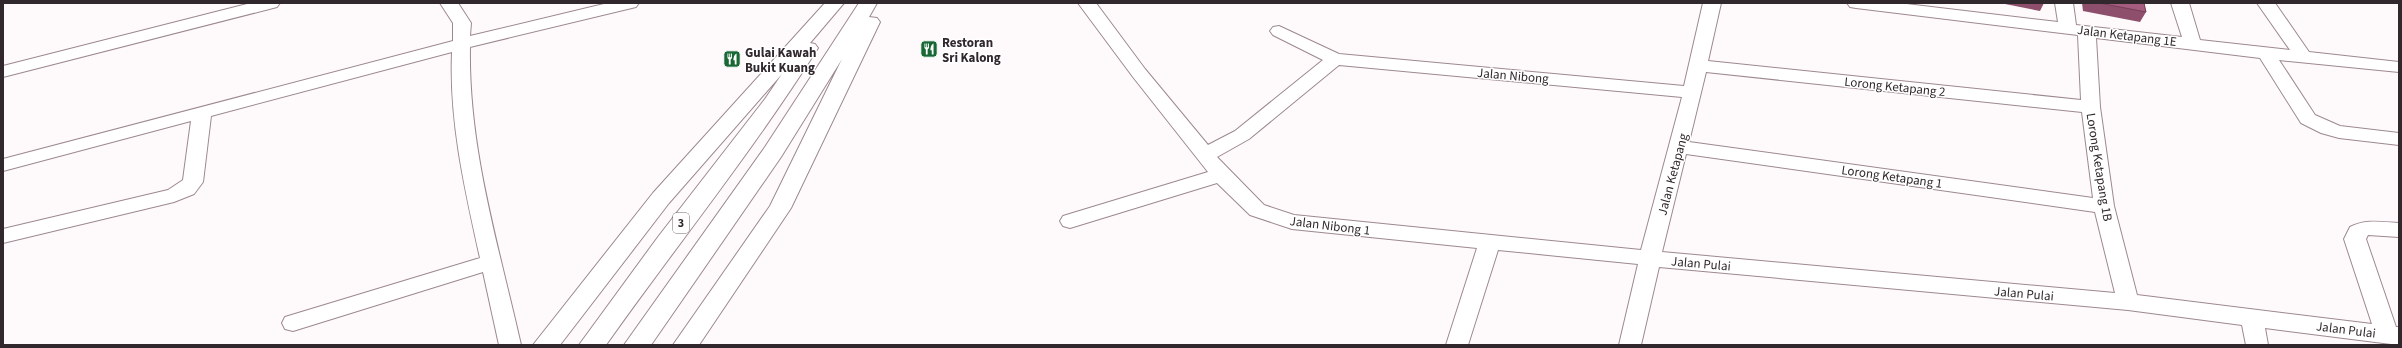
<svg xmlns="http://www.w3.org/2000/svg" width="2402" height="348" font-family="'Source Sans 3',sans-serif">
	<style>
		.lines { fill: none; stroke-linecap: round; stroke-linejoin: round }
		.minor-casing { stroke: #9d8891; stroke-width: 2 }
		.highway-casing { stroke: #9d8891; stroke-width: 2 }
		.minor { fill: #fff; fill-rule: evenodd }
		.highway { fill: #fff; fill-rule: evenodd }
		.wall { fill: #8e4f6c }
		.building { fill: #a55c7e; stroke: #744058 }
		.labels { text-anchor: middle; stroke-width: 3; stroke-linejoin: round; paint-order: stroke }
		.shield { fill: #fff; stroke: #6e686b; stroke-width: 1 }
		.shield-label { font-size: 12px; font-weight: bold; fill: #30282c }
		.street-label { font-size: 13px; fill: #30282c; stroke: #fff }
		.poi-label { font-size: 13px; font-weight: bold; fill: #30282c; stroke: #fff; text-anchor: start }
	</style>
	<rect width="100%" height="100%" fill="#fefafc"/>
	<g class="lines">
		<defs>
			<path id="minor" d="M 251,3 L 280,3 L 277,7 L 3,77 L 3,66 Z
				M 440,3 L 458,3 L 471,23 L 470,36 L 608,3 L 639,3 L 636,7 L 470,47 C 468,148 499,247 521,345 L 499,345 L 483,272 L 293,331 L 285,329 L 282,323 L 285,317 L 480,258 C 465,190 449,122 452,52 L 211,116 L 203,182 L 194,194 L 174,202 L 3,243 L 3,229 L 168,190 L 183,180 L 191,121 L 3,171 L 3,159 L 453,41 L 453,23 Z
				M 1078,3 L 1096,3 L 1145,69 L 1208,145 L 1235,131 L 1323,60 L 1273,35 L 1270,31 L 1273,27 L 1279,26 L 1339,54 L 1684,86 L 1703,3 L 1721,3 L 1708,61 L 2081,100 L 2078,35 L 1856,8 L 1850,7 L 1847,3 L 1898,3 L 2058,22 L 2055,3 L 2073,3 L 2076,25 L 2182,37 L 2171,3 L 2189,3 L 2200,40 L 2290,50 L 2257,3 L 2275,3 L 2309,52 L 2399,62 L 2399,72 L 2279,60 L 2315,115 L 2340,126 L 2399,133 L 2399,145 L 2339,138 L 2321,133 L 2301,123 L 2260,58 L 2096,38 L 2100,107 L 2114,206 L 2137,295 L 2372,324 L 2344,239 L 2350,227 C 2366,219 2381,222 2399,223 L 2399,237 L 2368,235 L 2366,239 L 2396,327 L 2399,327 L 2399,345 L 2265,328 L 2268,345 L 2246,345 L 2242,325 L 2128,310 L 1659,267 L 1641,345 L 1619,345 L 1638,264 L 1498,250 L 1468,345 L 1446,345 L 1477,248 L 1292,229 L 1250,215 L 1217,183 L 1070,228 L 1063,226 L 1060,221 L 1063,216 L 1208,172 L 1133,77 ZM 1339,65 L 1682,97 L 1641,250 L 1294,215 L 1264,205 L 1217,157 L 1249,139 ZM 1706,72 L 2082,112 L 2093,198 L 1689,142 ZM 1686,154 L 2095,212 L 2115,293 L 1662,252 Z"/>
			<path id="highway" d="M 825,3 L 844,3 L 810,43 L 815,44 L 818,48 C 753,151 676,246 606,345 L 579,345 L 658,237 L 765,99 L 782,74 L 669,203 L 560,345 L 533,345 L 653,193 Z
				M 859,3 L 877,3 L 869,17 L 877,18 L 880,22 L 791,208 L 699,345 L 673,345 L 770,206 L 842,59 L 781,157 L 651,345 L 624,345 L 765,147 Z"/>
		</defs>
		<use href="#minor" class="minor-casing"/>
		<use href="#highway" class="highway-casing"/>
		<use href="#minor" class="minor"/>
		<use href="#highway" class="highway"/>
	</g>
	<path class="wall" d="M 2000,3 L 2044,3 L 2040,11 Z
		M 2082,3 L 2144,3 L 2146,12 L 2140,22 L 2083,11 Z"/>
	<path class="building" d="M 2099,3 L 2144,3 L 2146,12 Z"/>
	<defs>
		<symbol id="restaurant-square" viewBox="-11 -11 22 22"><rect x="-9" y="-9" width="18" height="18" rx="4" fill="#1a6736" stroke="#fff"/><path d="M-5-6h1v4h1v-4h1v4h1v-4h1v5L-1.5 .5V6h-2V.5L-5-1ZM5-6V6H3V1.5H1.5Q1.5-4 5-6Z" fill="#fff"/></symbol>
	</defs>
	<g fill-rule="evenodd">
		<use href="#restaurant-square" x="919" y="39" width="20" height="20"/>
		<use href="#restaurant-square" x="722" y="49" width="20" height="20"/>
	</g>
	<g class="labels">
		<rect class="shield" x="673" y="213" width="16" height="20" rx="3"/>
		<g class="shield-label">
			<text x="681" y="227">3</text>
		</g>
		<g class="street-label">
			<text transform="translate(2127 35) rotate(7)" y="5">Jalan Ketapang 1E</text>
			<text transform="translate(1513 75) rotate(5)" y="5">Jalan Nibong</text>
			<text transform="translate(1895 86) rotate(6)" y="5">Lorong Ketapang 2</text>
			<text transform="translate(2100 167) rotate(81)" y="5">Lorong Ketapang 1B</text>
			<text transform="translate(1672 174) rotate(-75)" y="5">Jalan Ketapang</text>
			<text transform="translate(1892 176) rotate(8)" y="5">Lorong Ketapang 1</text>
			<text transform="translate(1330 225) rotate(7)" y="5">Jalan Nibong 1</text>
			<text transform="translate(1701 263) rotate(5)" y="5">Jalan Pulai</text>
			<text transform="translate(2024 293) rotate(5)" y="5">Jalan Pulai</text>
			<text transform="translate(2346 329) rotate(7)" y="5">Jalan Pulai</text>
		</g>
		<g class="poi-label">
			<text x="942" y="47">Restoran<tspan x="942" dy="15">Sri Kalong</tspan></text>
			<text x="745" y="57">Gulai Kawah<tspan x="745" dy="15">Bukit Kuang</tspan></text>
		</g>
	</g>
	<rect width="2402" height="348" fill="none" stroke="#30282c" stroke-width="8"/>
</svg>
